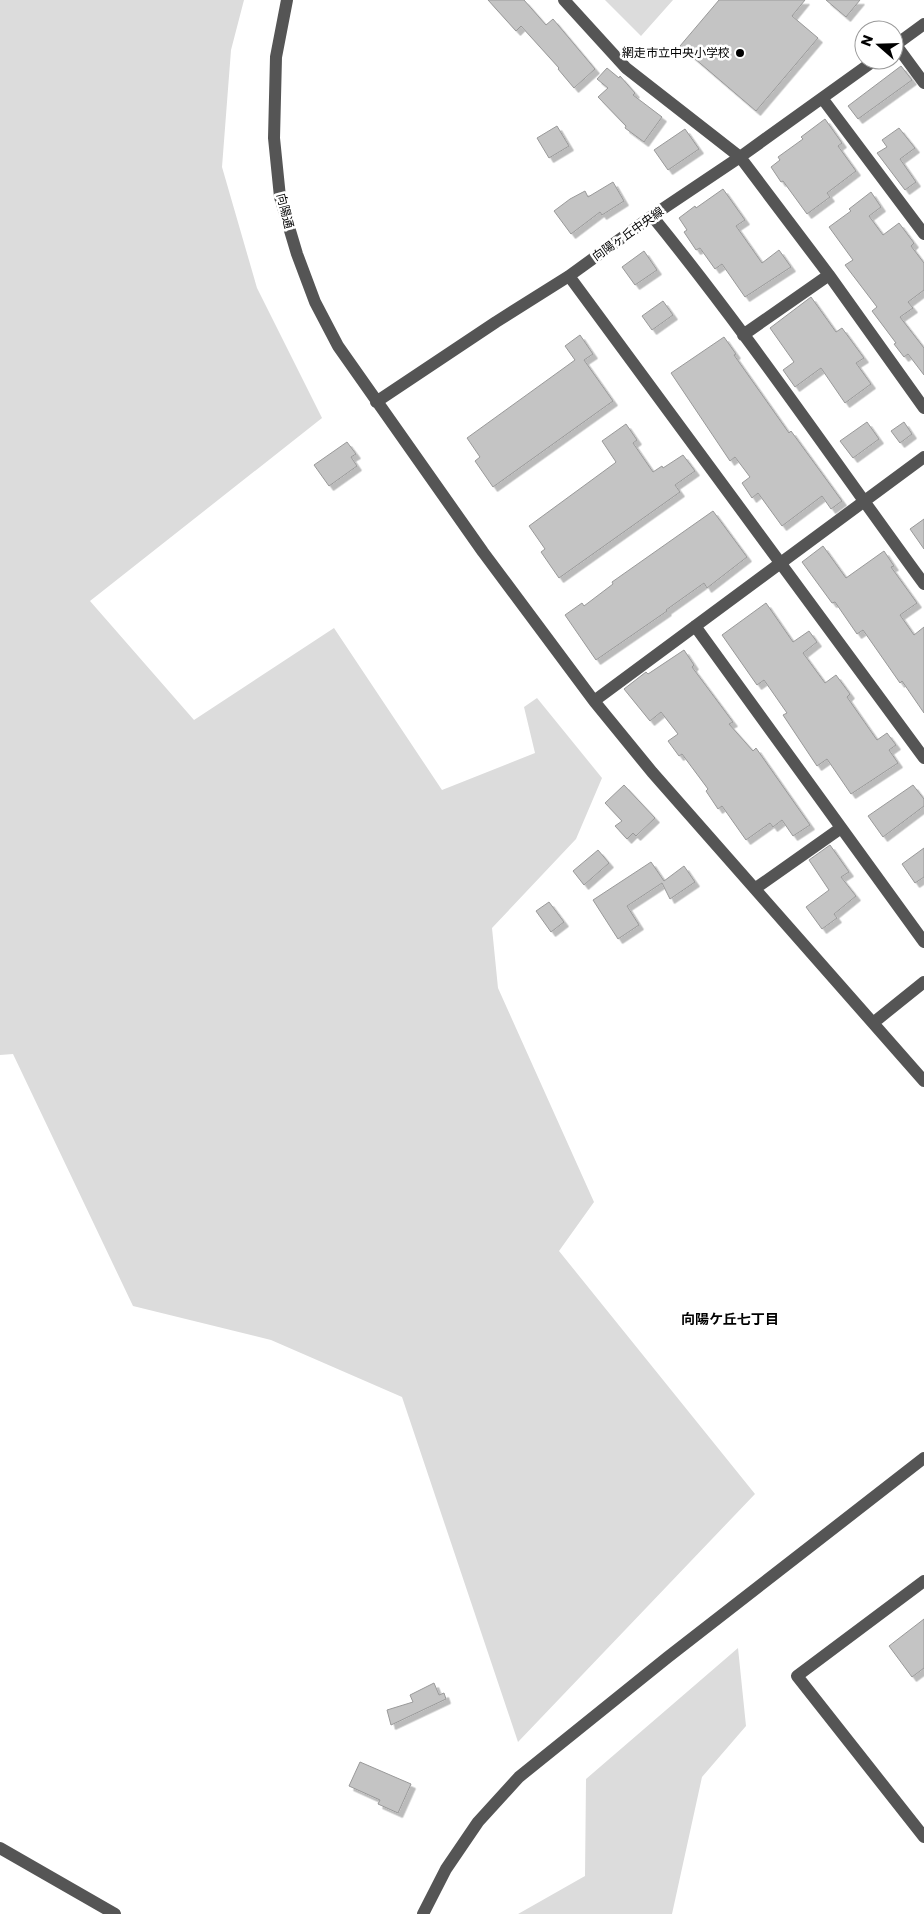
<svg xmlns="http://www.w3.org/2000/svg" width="924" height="1914" font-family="Poppins,'Noto Sans JP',sans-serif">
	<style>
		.green { fill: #dcdcdc }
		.building { fill: #c4c4c4; stroke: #999; filter: url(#shadow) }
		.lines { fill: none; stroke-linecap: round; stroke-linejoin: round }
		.minor { stroke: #555; stroke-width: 12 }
		.poi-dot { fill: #000; stroke: #fff; stroke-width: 2 }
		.labels { text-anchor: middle; stroke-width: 5; stroke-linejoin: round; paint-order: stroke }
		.poi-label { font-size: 12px; fill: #000; stroke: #fff; text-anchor: end }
		.street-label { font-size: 12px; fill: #000; stroke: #fff }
		.neighbourhood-label { font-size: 14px; font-weight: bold; fill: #000; stroke: #fff }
	</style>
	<defs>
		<filter id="shadow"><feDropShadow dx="4.5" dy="4.5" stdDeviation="0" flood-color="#0004"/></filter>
	</defs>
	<rect width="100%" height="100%" fill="#fff"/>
	<path class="green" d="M 0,0 L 244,0 L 231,50 L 222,167 L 257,288 L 322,418 L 90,601 L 194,720 L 334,628 L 442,790 L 535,753 L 524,707 L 537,698 L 602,778 L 576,839 L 492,928 L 498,988 L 594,1202 L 559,1251 L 755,1494 L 518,1742 L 402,1397 L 271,1340 L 133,1306 L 13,1054 L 0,1055 Z
		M 605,0 L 673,0 L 641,36 Z
		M 738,1648 L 746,1726 L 702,1777 L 672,1914 L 518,1914 L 585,1876 L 586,1779 Z"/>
	<path class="building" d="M 488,0 L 524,0 L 546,25 L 553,19 L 595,69 L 574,88 L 558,69 L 559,68 L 521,26 L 516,31 Z
		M 719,0 L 805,0 L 792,16 L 818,38 L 756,111 L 680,46 Z
		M 826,0 L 860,0 L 846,17 Z
		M 901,66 L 912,80 L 858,119 L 848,106 Z
		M 607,68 L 619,78 L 620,76 L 635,93 L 633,95 L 662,117 L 644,142 L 625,128 L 626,126 L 598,97 L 608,88 L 597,79 Z
		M 825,119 L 842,143 L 838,146 L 856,171 L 827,193 L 830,197 L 807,214 L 783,181 L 781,182 L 771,167 L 780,160 L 778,157 L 803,139 L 801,137 Z
		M 557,126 L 569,146 L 549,158 L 537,138 Z
		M 899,128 L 915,148 L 900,159 L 916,182 L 905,190 L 877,153 L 887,147 L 882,140 Z
		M 685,129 L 699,149 L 668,170 L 654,150 Z
		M 613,182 L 624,201 L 602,215 L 600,212 L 571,234 L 554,211 L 570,199 L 585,191 L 588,197 Z
		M 723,189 L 745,220 L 736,226 L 762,263 L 779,250 L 791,267 L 745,297 L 722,264 L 715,269 L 700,248 L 696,250 L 684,232 L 687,230 L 679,218 L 695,206 L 696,208 Z
		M 871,192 L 881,207 L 869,216 L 883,235 L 899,223 L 914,243 L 911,246 L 924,263 L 924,290 L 908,302 L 913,308 L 900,317 L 924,348 L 924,375 L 908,354 L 904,357 L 894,344 L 896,343 L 872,311 L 877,307 L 845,265 L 853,260 L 829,227 L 851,211 L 849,209 Z
		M 644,251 L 657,270 L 635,285 L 622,267 Z
		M 811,297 L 836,332 L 842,328 L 864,358 L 856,363 L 871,384 L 845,403 L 821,368 L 795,387 L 783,370 L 794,362 L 770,328 Z
		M 663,301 L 673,315 L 652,330 L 642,316 Z
		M 580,335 L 593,354 L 584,360 L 613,401 L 493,487 L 475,461 L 480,457 L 467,438 L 575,360 L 565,346 Z
		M 724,337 L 736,354 L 734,355 L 789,433 L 791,431 L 842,501 L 831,509 L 822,496 L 782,526 L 758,493 L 752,498 L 742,483 L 750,477 L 735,457 L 730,461 L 671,373 Z
		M 867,422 L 879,439 L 853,458 L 840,441 Z
		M 904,422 L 912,434 L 900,443 L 891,431 Z
		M 626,424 L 637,440 L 633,443 L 653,472 L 662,466 L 663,468 L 683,455 L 695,471 L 675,485 L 680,492 L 559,578 L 541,552 L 545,549 L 529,526 L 615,463 L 616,462 L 602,441 Z
		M 347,442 L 356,454 L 351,457 L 357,466 L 329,486 L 314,465 Z
		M 713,511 L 747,557 L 707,588 L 704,583 L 666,610 L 667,611 L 596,660 L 565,615 L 582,603 L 584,606 L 613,584 L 612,582 Z
		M 924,519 L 924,549 L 910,529 Z
		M 823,546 L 846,578 L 884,551 L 894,566 L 891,567 L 917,603 L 900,615 L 914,635 L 924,627 L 924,713 L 902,681 L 900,683 L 863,630 L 857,634 L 835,602 L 832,603 L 802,562 Z
		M 766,603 L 793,642 L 809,631 L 817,642 L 803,653 L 825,683 L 836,675 L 850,694 L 847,697 L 877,740 L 887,733 L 896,745 L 889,750 L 898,763 L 851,794 L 827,759 L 817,766 L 783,715 L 787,713 L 764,680 L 757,685 L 722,635 Z
		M 684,650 L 694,665 L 692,667 L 733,722 L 729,724 L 753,751 L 756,748 L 810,825 L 793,836 L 782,820 L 773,827 L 770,823 L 746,840 L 722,806 L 718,809 L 706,791 L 708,789 L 682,754 L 679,756 L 668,741 L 678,734 L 661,712 L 650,721 L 624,689 L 646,672 L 648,674 Z
		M 624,785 L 655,818 L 636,836 L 633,833 L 627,839 L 615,826 L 622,821 L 605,803 Z
		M 913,785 L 924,799 L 924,806 L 883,837 L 868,816 Z
		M 830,845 L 849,872 L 841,877 L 856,896 L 834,914 L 837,918 L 822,929 L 806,907 L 829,890 L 809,860 Z
		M 924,848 L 924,877 L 915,883 L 902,864 Z
		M 598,850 L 609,863 L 584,885 L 573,871 Z
		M 651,862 L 664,881 L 684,866 L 695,882 L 670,899 L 662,883 L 627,906 L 639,925 L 618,939 L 593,900 Z
		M 549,902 L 564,922 L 551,932 L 536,911 Z
		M 924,1619 L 924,1668 L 912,1677 L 889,1646 Z
		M 434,1683 L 439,1695 L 444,1693 L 446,1699 L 391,1725 L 387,1710 L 413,1702 L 410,1695 Z
		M 360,1762 L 411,1784 L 398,1813 L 378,1804 L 380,1800 L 349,1786 Z"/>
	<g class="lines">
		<path class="minor" d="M 287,0 L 276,57 L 274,138 L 280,197 L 297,254 L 315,302 L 338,346 L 483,552 L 594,701 L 652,772 L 924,1081
			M 564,0 L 626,68 L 740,157 L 829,275 L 924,408
			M 896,45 L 924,83
			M 894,46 L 924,24
			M 822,98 L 924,234
			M 652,216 C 748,334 834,461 924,584
			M 569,276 L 924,758
			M 743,335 L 829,275
			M 376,402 L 496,322 L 569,276 L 652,216 L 740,157 L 875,60
			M 695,626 L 924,942
			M 594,701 L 924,457
			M 756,888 L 841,828
			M 873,1023 L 924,982
			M 924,1581 L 797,1676 L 924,1837
			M 0,1848 L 115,1914
			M 423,1914 L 446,1869 L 478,1822 L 519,1777 L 668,1657 L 924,1458"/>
	</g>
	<circle class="poi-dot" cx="740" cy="53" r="5"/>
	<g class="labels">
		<g class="poi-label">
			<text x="730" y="57">網走市立中央小学校</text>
		</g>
		<g class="street-label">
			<text transform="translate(285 211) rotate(76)" y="4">向陽通</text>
			<text transform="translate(628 234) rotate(-35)" y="4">向陽ヶ丘中央線</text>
		</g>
		<g class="neighbourhood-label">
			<text x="730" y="1324">向陽ケ丘七丁目</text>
		</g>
	</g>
	<g transform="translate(879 45) rotate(290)"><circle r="24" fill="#ffffff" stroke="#999999"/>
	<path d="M0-4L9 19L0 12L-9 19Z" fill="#000000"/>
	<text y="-8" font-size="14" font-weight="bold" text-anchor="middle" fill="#000000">N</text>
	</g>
</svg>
